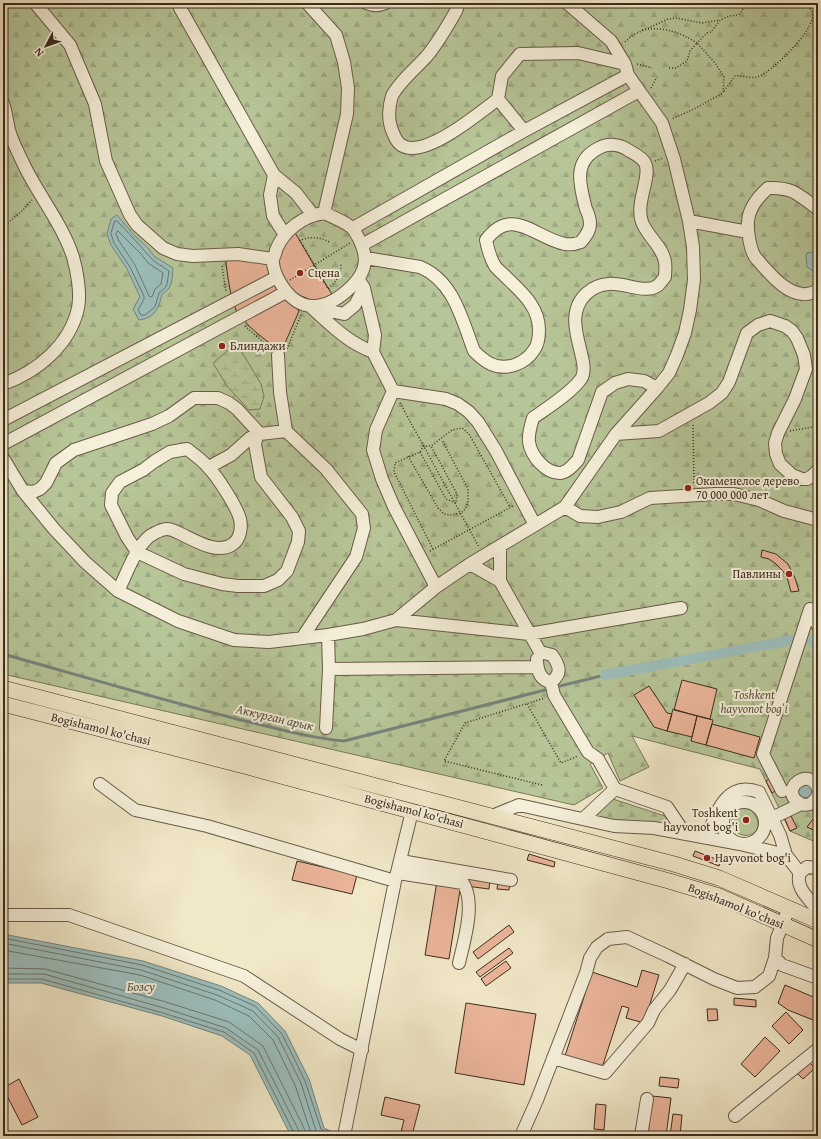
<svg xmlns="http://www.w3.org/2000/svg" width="821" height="1139" font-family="'Gentium Book Plus',serif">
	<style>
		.green { fill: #b7c698; stroke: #7a795b }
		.forest { fill: url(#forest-firs); stroke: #7a795b }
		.wetland { fill: url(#wetland-marsh); stroke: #7a795b }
		.water { fill: #9cbfbd; stroke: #76847d }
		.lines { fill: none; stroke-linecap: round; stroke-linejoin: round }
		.shore { stroke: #6c766e; stroke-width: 1 }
		.stream { stroke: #76847d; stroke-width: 3 }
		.canal { stroke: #9cbfbd; stroke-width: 10 }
		.building { fill: #ebb59a; stroke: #3c2c1e }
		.minor-casing { stroke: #695b48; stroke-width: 14 }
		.major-casing { stroke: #3c2c1e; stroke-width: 16 }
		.path { stroke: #3c2c1e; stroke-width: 1.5; stroke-dasharray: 1 2; stroke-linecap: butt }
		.minor { stroke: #f6f0db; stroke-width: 12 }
		.major { stroke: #f1e8c8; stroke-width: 15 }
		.poi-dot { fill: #8f2418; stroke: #f6f0db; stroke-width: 1.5 }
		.labels { text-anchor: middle; stroke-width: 4; stroke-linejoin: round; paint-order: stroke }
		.poi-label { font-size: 12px; fill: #3c2c1e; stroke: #f6f0db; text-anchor: start }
		.park-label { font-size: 12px; font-style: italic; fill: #5b523c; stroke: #f6f0db }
		.street-label { font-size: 12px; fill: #3c2c1e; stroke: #f6f0db }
		.water-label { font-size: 13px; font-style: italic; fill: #545146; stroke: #f6f0db }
	</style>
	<defs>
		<pattern id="forest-firs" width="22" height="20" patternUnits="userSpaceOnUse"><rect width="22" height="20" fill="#b7c698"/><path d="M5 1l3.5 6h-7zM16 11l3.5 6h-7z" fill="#9eaa83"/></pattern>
		<pattern id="wetland-marsh" width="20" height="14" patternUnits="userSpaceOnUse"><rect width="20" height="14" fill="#b7c698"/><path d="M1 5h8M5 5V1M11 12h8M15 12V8" fill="none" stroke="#9eaa83"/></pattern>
	</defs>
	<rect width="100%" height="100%" fill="#f1e8c8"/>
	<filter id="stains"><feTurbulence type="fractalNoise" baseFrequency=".005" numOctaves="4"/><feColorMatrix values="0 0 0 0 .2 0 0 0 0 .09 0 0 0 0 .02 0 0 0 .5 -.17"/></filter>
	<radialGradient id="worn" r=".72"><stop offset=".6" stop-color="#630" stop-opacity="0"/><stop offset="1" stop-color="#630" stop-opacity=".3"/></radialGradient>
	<path class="green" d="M 741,808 L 750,809 C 778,837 725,849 733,813 Z"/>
	<path class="forest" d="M 3,3 L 818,3 L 818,843 L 790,831 L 760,769 L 632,736 L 649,767 L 620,781 L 608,753 L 590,764 L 603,788 L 574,805 L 3,674 Z
		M 613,799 L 665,816 L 667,820 L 662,823 L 604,819 L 598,817 L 598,813 Z"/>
	<path class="wetland" d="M 233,346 L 240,349 L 261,384 L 264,396 L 260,409 L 249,410 L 227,386 L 213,363 Z"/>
	<path class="water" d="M 117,215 L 135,236 L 148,248 L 154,256 L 173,268 C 172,278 173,289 162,294 C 159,308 155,318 139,320 L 133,309 L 140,297 L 127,269 L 111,245 L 107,234 L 111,219 Z
		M 818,250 L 818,274 L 807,267 L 806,254 Z
		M798 791a7 7 0 1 1 14 0a7 7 0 1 1-14 0Z
		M 3,934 L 143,961 L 221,986 L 258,1003 L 285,1031 L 309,1079 L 324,1128 L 341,1136 L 291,1136 L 250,1055 L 222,1036 L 162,1016 L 41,983 L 3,983 Z"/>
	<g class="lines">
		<path class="shore" d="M 115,221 L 117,221 C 129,233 140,246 151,258 C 156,264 163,266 169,271 L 167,284 L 165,288 L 159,293 L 155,307 L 145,315 L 141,315 L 138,310 L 144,299 L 144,296 L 130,267 L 114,243 L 111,234 Z
			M 118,231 L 141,254 L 148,263 L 163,273 L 161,284 L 155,289 L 152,297 L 149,296 L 135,265 L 119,241 L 116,234 Z
			M 3,938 L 142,965 L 219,990 L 255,1006 L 282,1034 L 305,1081 L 321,1129 L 332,1136
			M 3,943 L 141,970 L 217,995 L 253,1011 L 278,1037 L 301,1083 L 316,1131 L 321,1136
			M 3,950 L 140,975 L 215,1000 L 249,1016 L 273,1040 L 295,1085 L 312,1136
			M 3,968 L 45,969 L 166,1002 L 229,1022 L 263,1046 L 304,1128 L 306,1136
			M 3,974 L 44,974 L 164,1008 L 226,1028 L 258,1050 L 299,1131 L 300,1136
			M 3,979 L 42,979 L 163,1013 L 224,1032 L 254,1053 L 294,1133 L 295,1136"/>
		<path class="stream" d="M 3,654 C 81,676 159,699 237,719 C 272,727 308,738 344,741 L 545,690
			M 560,686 L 605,675"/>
		<path class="canal" d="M 605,675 L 803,638 C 811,639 815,642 818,649"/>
	</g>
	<path class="building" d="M 294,231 L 314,265 L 333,296 L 313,301 L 292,292 L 284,280 L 278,263 L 284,246 Z
		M 227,250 L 265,256 L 299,311 L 282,350 L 268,342 L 258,334 L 248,325 L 236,310 L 231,295 L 228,278 L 226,263 Z
		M 762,550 L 776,554 L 788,564 L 795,578 L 799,591 L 791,592 L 787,577 L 782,570 L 776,564 L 769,559 L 761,557 Z
		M 682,680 L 717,689 L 710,719 L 674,710 Z
		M 649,686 L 667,713 L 672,714 L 667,731 L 654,727 L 634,695 Z
		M 673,709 L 697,716 L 692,737 L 667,731 Z
		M 697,716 L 713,720 L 706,745 L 691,741 Z
		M 712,724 L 760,737 L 754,758 L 706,745 Z
		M 772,777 L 778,789 L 772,793 L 766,781 Z
		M 790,814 L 797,828 L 790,831 L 784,817 Z
		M 817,814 L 818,814 L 818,832 L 807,827 Z
		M 695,851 L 721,861 L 719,866 L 693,856 Z
		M 529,854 L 555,862 L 554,867 L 527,860 Z
		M 297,861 L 357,875 L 352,894 L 292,880 Z
		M 467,877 L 490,880 L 489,889 L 466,886 Z
		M 437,881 L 461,884 L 449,959 L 425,955 Z
		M 498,881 L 510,883 L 509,890 L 497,889 Z
		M 509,925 L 514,932 L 478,959 L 473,952 Z
		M 509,948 L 513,953 L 480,977 L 476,972 Z
		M 506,961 L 511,968 L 486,986 L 481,979 Z
		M 642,970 L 659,975 L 644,1023 L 626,1018 L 629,1008 L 622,1006 L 602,1068 L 565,1056 L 592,972 L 637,987 Z
		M 785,985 L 818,999 L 818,1022 L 788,1010 L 778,1003 Z
		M 734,998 L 756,1000 L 756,1007 L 734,1005 Z
		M 466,1003 L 536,1014 L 524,1085 L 455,1073 Z
		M 707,1009 L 717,1009 L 718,1020 L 708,1021 Z
		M 786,1012 L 803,1030 L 789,1044 L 772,1026 Z
		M 765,1037 L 780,1051 L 755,1077 L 741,1064 Z
		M 808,1061 L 815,1068 L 803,1079 L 796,1072 Z
		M 660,1077 L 679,1079 L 678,1088 L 659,1086 Z
		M 19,1079 L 38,1117 L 22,1125 L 3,1088 Z
		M 652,1096 L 671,1098 L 666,1136 L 648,1136 Z
		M 385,1097 L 420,1105 L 412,1135 L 401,1132 L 404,1120 L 381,1115 Z
		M 596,1104 L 606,1105 L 604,1130 L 594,1129 Z
		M 673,1114 L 682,1115 L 680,1136 L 670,1136 Z"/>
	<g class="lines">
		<defs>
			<path id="minor" d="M 35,3 L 70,45 L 95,104 L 106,161 L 130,215 L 137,225 L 163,248 L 177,254 L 193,256 L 238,254 L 273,259
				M 180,3 L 180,8 L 274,175 L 296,193 L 313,215
				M 307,3 L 336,35 L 344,62 L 348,88 L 347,114 L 324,213
				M 366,3 C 374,6 378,6 386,3
				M 459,3 L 456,11 C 447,27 438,43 426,57 C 416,68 398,83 392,96 C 388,109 388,123 394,135 C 397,143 403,148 412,148 C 437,148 478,114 498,99 L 502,76 L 520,54 L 578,53 L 625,64
				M 498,99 L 524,131
				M 3,103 C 6,112 7,121 9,130 C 12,141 18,152 23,163 C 38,195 62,223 73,257 C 77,271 81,293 78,308 C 70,345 37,372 3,384
				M 274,175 L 270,195 L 273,216 L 285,235
				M 818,209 C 798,195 794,187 768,188 C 758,197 749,208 748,221 C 747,229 750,248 754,255 C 755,258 759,261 761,264 C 772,276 786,293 803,294 C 807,295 813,292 818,291
				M 324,213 C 333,217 343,221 351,227 C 354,229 356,234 358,237 C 368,256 368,270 352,286 C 329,309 301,317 281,284 C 277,278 272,267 273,259 C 274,256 276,253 276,250 C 284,230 303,216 324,213 Z
				M 689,221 L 748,232
				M 353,228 L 524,131 L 628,75
				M 362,245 L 639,91
				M 366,258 L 420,267 C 454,281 462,320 474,351 C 479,356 484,361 491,364 C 506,371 525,364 534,350 C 538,345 539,336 539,330 C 539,306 521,292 506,277 C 502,273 498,270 495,266 C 490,258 488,250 486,240 C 512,205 535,238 565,244 C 571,245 576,244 581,242 C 585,237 590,231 590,224 C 590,219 588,213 586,209 C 580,186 572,161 599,148 C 608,143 620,144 628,150 C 633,153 642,157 645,163 C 652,176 635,202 642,222 C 647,236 663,247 665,262 C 666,266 665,272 665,277 C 663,279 660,284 657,286 C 640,297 611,271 587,293 C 558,319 593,361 581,379 C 571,393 547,408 533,418 C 531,425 528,434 529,442 C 531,456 546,474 561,473 C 568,472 573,465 578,460 L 602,392 L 615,383 L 628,379 L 644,381 L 657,388
				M 359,280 L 364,288 L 375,335 L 373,352 L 393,391
				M 310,306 C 331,325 347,342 373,352
				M 317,308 L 344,314 L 355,305 L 364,288
				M 278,355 L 280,392 L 286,431 L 326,469 L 362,514 L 364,528 L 356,557 L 302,638
				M 393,391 L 376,430 L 373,450 L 382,479 L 394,507 L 436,587
				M 393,391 L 446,399 L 458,404 L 469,412 L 478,422 L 496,451 L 535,525
				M 3,420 L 277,277
				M 616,434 L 659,431 L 709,403 L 722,393 L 729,382 L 747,333 L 758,325 L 770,321 L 785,326 L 792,331 L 797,338 L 804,355 L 806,369 L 795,399 L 778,433 L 775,443 L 776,454 L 780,464 L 792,475 L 802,479 L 807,479 L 812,476 L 818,470
				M 3,444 L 286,292
				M 3,458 L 23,491 L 54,529 L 85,562 L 118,591 L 178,621 L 234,640 L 269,642 L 328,635 L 363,629 L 396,620 L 436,587 L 470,564 L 565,507 L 616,434 L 657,388 L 669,373 L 677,355 L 685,333 L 690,310 L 694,280 L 693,247 L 689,221 L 674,159 L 662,123 L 628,75 L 625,64 L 611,41 L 567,3
				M 209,467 L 231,455 L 250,438 L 260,434 L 286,431
				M 23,491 L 33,492 L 40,489 L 46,483 L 56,463 L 74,450 L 152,424 L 169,416 L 194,398 L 218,398 L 229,403 L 237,409 L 260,434 L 257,436 L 255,444 L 261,477 L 292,517 L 299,531 L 298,542 L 287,571 L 278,580 L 264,586 L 238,586 L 222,584 L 184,574 L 137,552 L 127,537 L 111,505 L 112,493 L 120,482 L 143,470 L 155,461 L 170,452 L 187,449 C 195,455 202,460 208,467 C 217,476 237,507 240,519 C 242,528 240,539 233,544 C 218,555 196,541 181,534 C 177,532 172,529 167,529 C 163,529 159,531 155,533 C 137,541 127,574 118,591
				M 565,507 L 580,516 L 598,517 L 621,512 L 650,498 L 715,494 L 734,494 L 759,500 L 784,511 L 818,520
				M 500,546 L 500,581 L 540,652 L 552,655 C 560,666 562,674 551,682 L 554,695 L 588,752 L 598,759 L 615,789 L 667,807 L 685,834
				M 470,564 L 500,581
				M 810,609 L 818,626
				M 396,620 L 529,634 L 681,608
				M 537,659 C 537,669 539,680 551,682
				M 329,669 L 537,667
				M 326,728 L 329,669 L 328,635
				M 100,784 L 135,810 L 207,826 L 395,881
				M 818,789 C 810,765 779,789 798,802 C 801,805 806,805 810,804 C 814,802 816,799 818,795
				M 782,791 L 763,754 L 810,609
				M723 823a21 21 0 1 1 42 0a21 21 0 1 1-42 0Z
				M 766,815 L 772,818 L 801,804
				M 492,816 L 519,805 L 614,826 L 654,828 L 740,844 L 786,855 L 800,873 C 794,888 811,900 818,911
				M 583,819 L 615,789
				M 707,838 C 716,813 726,780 759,792 L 780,835 L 786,855
				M 401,861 L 511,880
				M 398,873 L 463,883 C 476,903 464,941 459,963
				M 800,873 L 807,867 L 818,868
				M 789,908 L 777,938 L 775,958 L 782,965 L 818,978
				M 3,914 L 7,915 L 69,915 L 244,976 L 340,1039 L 362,1050
				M 553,1058 L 605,1073 L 648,1023 L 654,1010 L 670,990 L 685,964
				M 735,1116 L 818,1049
				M 344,1136 L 395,881 L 412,811
				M 521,1136 L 537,1100 L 586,973 L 590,958 L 597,947 L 608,939 L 627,937 L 668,956 L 714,979 L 737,988 L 755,987 L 769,976 L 775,958
				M 641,1136 L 647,1099"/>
			<path id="major" d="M 3,688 L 674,864 L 719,878 L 818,921
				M 3,704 L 248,767 L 669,881 L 719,896 L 818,940"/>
		</defs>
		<use href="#minor" class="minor-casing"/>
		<use href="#major" class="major-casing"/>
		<path class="path" d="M 642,30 C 662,26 680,32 697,43 L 707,33 L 711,32 C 715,27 718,21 724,18 C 737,12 739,21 745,3
			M 625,42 L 633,35 L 668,19 L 676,18 L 702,23 L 720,20
			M 637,64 L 652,68
			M 669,68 L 676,68 L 684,63 L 687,61 L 690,51 L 697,43 L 715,63 L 724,77 L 723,93 L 696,108 L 672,119
			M 651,88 L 657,77
			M 724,91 L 735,76 C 742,75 750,79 757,77 C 771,73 810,34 812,19 C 813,12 810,7 805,3
			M 655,161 L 663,158
			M 3,227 L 23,210 L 32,200
			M 329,242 C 319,236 310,237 300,240 L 328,289 C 336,282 341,275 341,264
			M 222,266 L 226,292
			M 290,280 L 350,243
			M 245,326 L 270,348
			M 287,349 L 301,315
			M 400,403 L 479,547
			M 693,425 L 694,485
			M 790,431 L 818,426
			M 420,452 L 446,499 L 456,503 L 457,494 L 431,446
			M 408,456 L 438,508 L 444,514 L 451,515 L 461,513 L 466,508 L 468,502 L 468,489 L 442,440
			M 433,549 L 394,472 L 395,463 L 420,452 L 424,446 L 431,446 L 452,430 L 462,428 L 469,434 L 510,507
			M 430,551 L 513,506
			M 527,704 L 561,763 L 578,756
			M 542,785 L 444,761 L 465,723 L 545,698"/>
		<use href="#minor" class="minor"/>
		<use href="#major" class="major"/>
	</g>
	<g class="poi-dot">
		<circle cx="300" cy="273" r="4"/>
		<circle cx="222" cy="346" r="4"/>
		<circle cx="688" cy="488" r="4"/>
		<circle cx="789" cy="574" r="4"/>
		<circle cx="746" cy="820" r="4"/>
		<circle cx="707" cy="858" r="4"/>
	</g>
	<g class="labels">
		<g class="poi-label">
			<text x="308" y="277">Сцена</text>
			<text x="230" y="350">Блиндажи</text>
			<text x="696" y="485">Окаменелое дерево<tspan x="696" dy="14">70 000 000 лет</tspan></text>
			<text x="781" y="578" text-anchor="end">Павлины</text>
			<text x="738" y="817" text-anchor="end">Toshkent<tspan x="738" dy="14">hayvonot bog'i</tspan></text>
			<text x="715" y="862">Hayvonot bog'i</text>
		</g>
		<g class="park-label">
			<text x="754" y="699">Toshkent<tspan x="754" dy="14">hayvonot bogʻi</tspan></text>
		</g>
		<g class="street-label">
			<text transform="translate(101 729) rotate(14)" y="4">Bogishamol ko'chasi</text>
			<text transform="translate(414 811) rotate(15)" y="4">Bogishamol ko'chasi</text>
			<text transform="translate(736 906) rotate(22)" y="4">Bogishamol ko'chasi</text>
		</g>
		<g class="water-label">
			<text transform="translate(275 717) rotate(13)" y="5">Аккурган арык</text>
			<text x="141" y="991">Бозсу</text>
		</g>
	</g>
	<rect width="821" height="1139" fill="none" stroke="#f1e8c8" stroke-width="16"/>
	<rect x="4" y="4" width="813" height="1131" fill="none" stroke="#3c2c1e" stroke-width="2"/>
	<rect x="8" y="8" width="805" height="1123" fill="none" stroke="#3c2c1e"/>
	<g transform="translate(46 46) rotate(229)" stroke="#f6f0db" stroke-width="3" paint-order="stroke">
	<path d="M0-3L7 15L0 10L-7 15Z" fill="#3c2c1e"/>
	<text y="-6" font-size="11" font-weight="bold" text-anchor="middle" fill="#3c2c1e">N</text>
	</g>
	<rect width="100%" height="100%" filter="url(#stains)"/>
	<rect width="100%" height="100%" fill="url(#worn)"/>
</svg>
